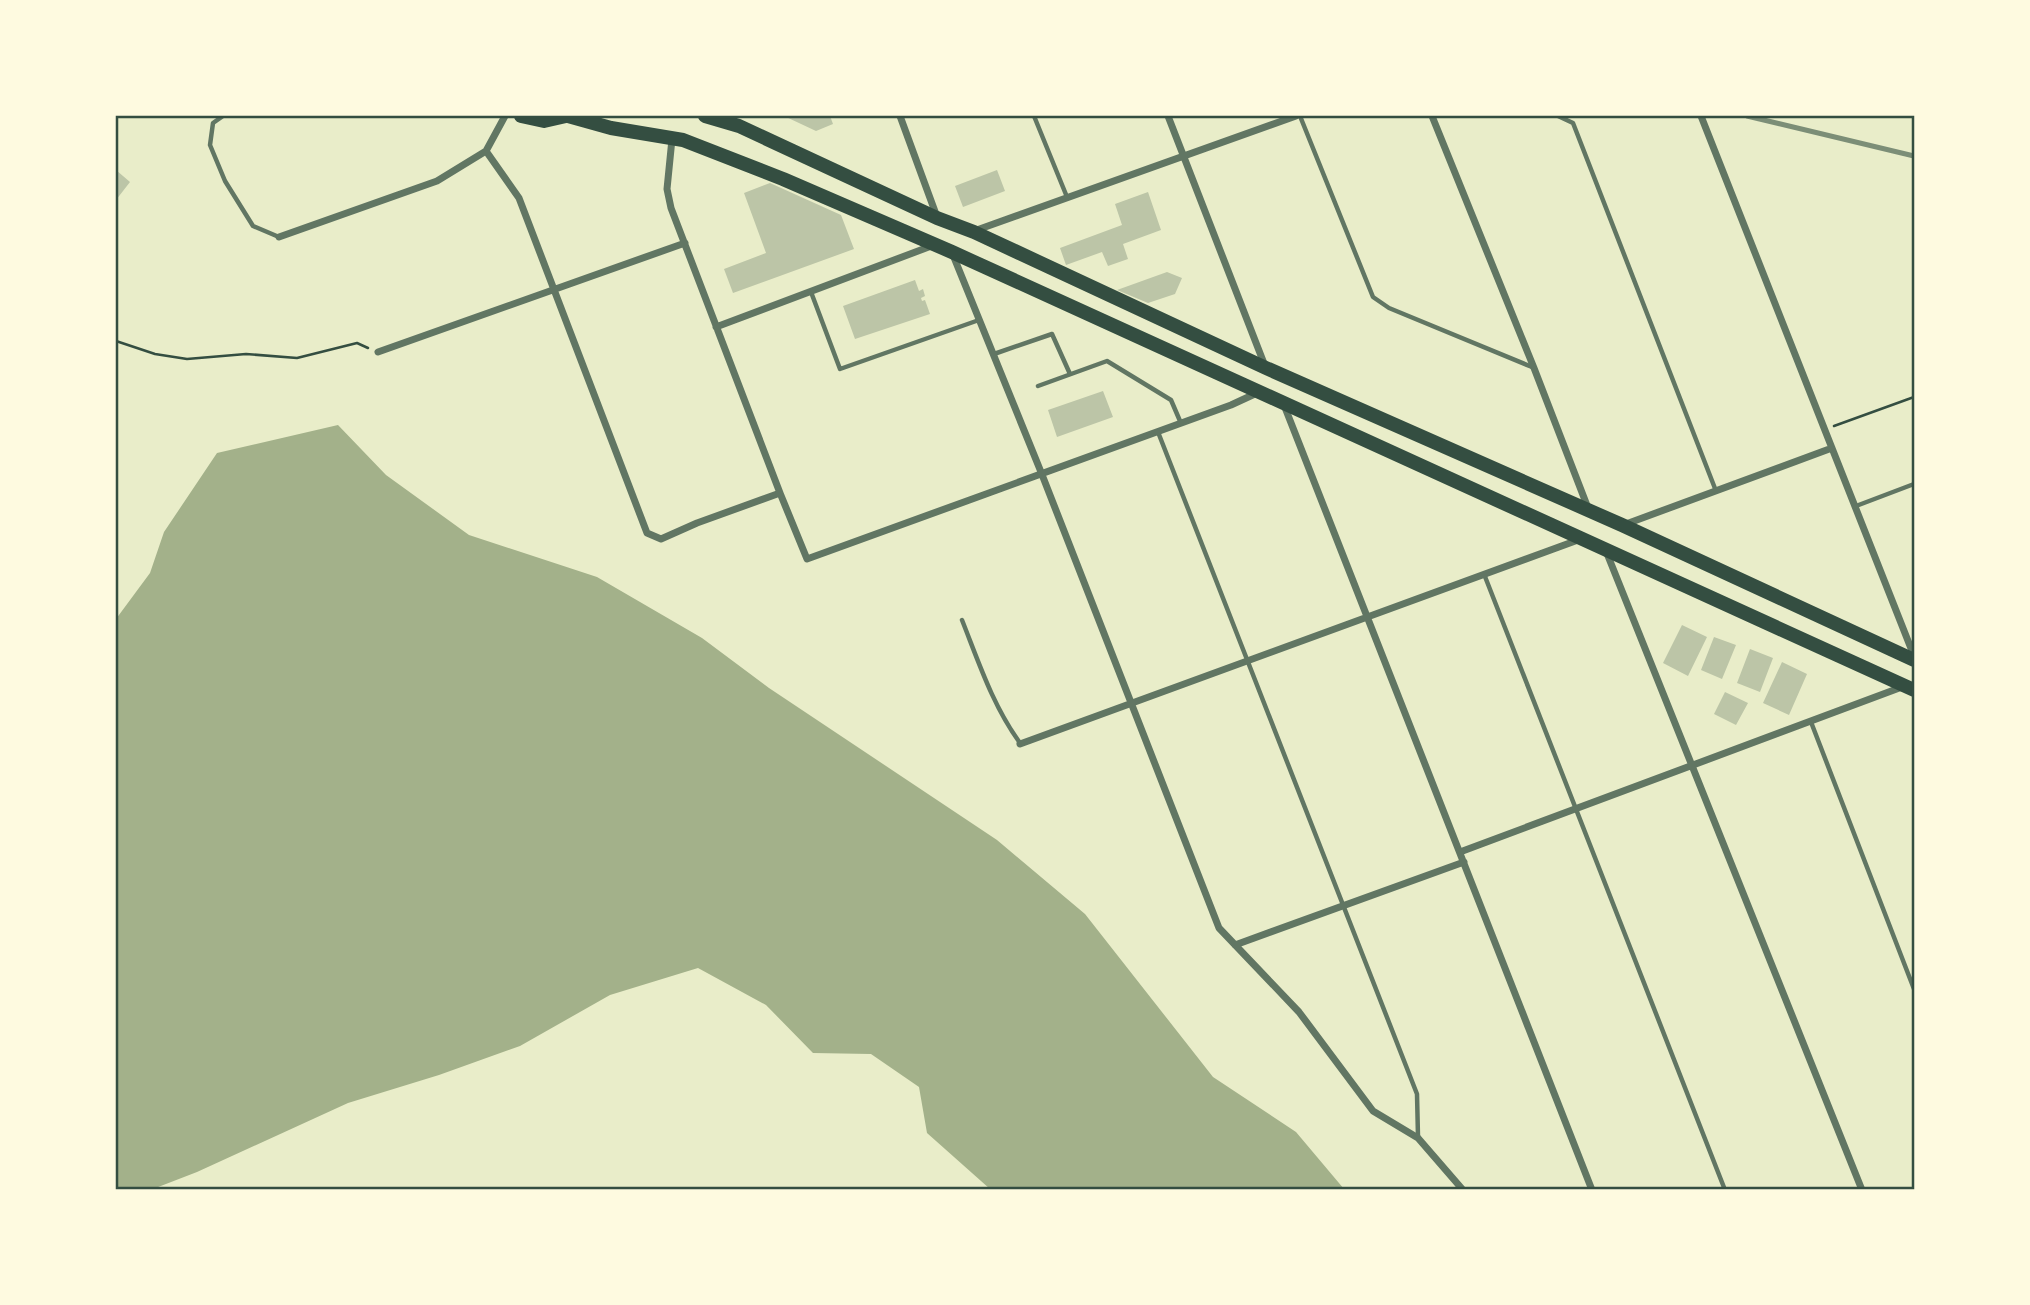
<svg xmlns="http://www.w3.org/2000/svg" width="2030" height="1305" font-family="'Nunito Sans',sans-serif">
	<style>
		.water { fill: #a3b18a }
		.building { fill: #bcc5a7 }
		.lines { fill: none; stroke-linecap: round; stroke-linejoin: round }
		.path { stroke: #344e41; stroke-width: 2.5 }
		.service { stroke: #617663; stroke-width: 4.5 }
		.minor { stroke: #617663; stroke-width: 7 }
		.trunk { stroke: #344e41; stroke-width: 14 }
		.rail { stroke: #7c8e77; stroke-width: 5 }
		.neatline { fill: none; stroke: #344e41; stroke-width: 2.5 }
	</style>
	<rect width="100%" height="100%" fill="#e9edc9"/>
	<path class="water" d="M 338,425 L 386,475 L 469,535 L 597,577 L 702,638 L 769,688 L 997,840 L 1085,914 L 1213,1077 L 1296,1132 L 1344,1189 L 990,1189 L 927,1133 L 919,1087 L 871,1054 L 813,1053 L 766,1005 L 698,968 L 610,995 L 520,1046 L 439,1075 L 348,1103 L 197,1172 L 153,1189 L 116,1189 L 116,619 L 150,573 L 164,532 L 217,453 Z"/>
	<path class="building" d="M 784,116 L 830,116 L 833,124 L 816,131 Z
		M 116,170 L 130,182 L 116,200 Z
		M 997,170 L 1005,191 L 963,207 L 955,186 Z
		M 770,183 L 841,215 L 854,249 L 733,293 L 724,269 L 766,253 L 744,193 Z
		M 1148,192 L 1161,230 L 1123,244 L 1128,259 L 1108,266 L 1102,252 L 1066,265 L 1060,248 L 1122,225 L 1115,204 Z
		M 1167,272 L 1182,278 L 1175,294 L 1148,303 L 1117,290 Z
		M 915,280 L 919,291 L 923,289 L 925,296 L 921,298 L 922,301 L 925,300 L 930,314 L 855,339 L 843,306 Z
		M 1103,391 L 1113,417 L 1057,437 L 1048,410 Z
		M 1682,625 L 1707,637 L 1688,676 L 1663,663 Z
		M 1714,637 L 1736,645 L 1722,679 L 1701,670 Z
		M 1750,649 L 1773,658 L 1760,692 L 1737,683 Z
		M 1782,662 L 1807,674 L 1789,715 L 1763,703 Z
		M 1725,692 L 1748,703 L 1736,725 L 1714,714 Z"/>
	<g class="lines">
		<path class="path" d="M 116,341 L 155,354 L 187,359 L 246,354 L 297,358 L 357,343 L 368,348
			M 1834,426 L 1914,397"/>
		<path class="service" d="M 223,116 L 213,123 L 210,145 L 225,181 L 253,226 L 279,237
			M 1034,116 L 1067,197
			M 1300,116 L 1373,297 L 1389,308 L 1532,367
			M 1558,116 L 1573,123 L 1716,491
			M 811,292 L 840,369 L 979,320
			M 994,354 L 1052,334 L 1070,374
			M 1038,386 L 1107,361 L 1171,400 L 1180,421
			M 1158,432 L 1417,1094 L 1418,1137
			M 1856,506 L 1914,484
			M 1484,574 L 1725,1190
			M 962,620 C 979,663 993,706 1020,743
			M 1811,722 L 1914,989"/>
		<path class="minor" d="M 900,116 L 937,217
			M 1168,116 L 1265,366
			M 1432,116 L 1534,368 L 1588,508
			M 1701,116 L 1914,656
			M 672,139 L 667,189 L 671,208 L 780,493 L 807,559 L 1231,405 L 1257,393
			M 486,151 L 519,198 L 647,533 L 661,539 L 697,523 L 780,493
			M 974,231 L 1296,116
			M 279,237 L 437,181 L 486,151 L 505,116
			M 953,255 L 1041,472 L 1219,928 L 1299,1012 L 1373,1111 L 1418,1138 L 1463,1190
			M 716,327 L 934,245
			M 378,352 L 685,243
			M 1284,405 C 1385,667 1490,928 1592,1190
			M 1626,524 L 1832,448
			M 1606,551 L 1862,1190
			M 1020,744 L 1578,540
			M 1460,852 L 1902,687
			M 1235,945 L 1464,862"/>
		<path class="trunk" d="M 521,116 L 544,121 L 566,116
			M 568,116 L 611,128 L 683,140 L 783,179 L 952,252 L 1914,690
			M 705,116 L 739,126 L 937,218 L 974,232 L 1266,368 L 1622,525 L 1914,660"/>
		<path class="rail" d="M 1747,116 L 1914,156"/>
	</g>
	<rect width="2030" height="1305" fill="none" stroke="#fefae0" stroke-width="234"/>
	<rect x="117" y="117" width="1796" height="1071" class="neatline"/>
</svg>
